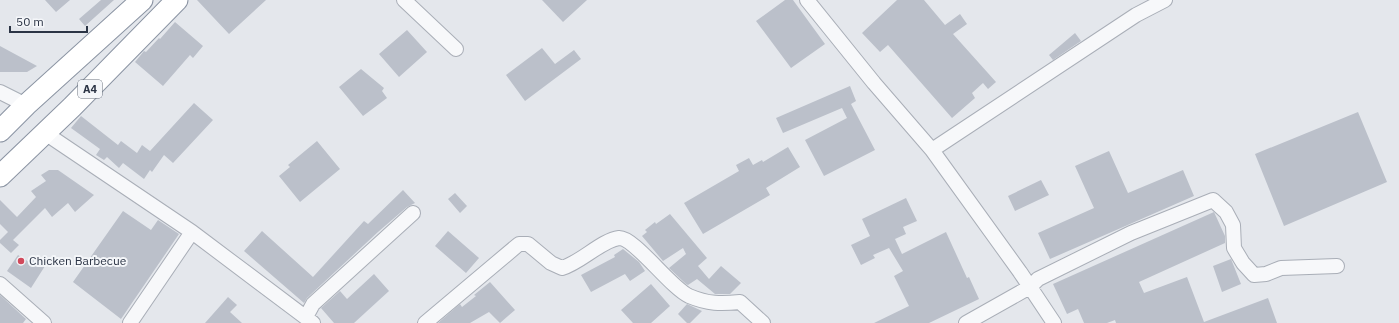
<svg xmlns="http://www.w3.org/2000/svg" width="1399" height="323" font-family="'IBM Plex Sans',sans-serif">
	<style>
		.building { fill: #bbc0ca }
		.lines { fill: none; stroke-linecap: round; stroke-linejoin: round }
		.minor-casing { stroke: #a9aeb7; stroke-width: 16 }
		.highway-casing { stroke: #8b94a3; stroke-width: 23 }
		.minor { stroke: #f7f8fa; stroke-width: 14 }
		.highway { stroke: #fff; stroke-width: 21 }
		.poi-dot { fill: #d1495b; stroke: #f4f6f9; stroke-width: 1.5 }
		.labels { text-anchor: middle; stroke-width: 4; stroke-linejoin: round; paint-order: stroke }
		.shield { fill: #f4f6f9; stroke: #676e7b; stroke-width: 1 }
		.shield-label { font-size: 11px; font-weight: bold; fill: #2b3445 }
		.poi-label { font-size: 12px; fill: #2b3445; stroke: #f4f6f9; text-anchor: start }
	</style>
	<rect width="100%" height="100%" fill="#e4e7ec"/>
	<path class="building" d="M 45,0 L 70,0 L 56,12 Z
		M 101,0 L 114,0 L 85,26 L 79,19 Z
		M 197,0 L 266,0 L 229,34 Z
		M 542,0 L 587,0 L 563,22 Z
		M 785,0 L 793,0 L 825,44 L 791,68 L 756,21 Z
		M 897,0 L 924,0 L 945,25 L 960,14 L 967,24 L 953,34 L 996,82 L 988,89 L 983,83 L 972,93 L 975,98 L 952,118 L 888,45 L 880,52 L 862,33 Z
		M 175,22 L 203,46 L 193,58 L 190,55 L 163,86 L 135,62 L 144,51 L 146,52 L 159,38 L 160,39 Z
		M 407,30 L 427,52 L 399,77 L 379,54 Z
		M 1075,33 L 1081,41 L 1053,60 L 1049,55 Z
		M 0,46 L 37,66 L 27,72 L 0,72 Z
		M 542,48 L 555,64 L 574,50 L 581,59 L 525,101 L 506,75 Z
		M 361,69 L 384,88 L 382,91 L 387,98 L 363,116 L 339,87 Z
		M 850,86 L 856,101 L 851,104 L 875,150 L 824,176 L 805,140 L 847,118 L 842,108 L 783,133 L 776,118 Z
		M 194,103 L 213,120 L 173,163 L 164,155 L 152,172 L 150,170 L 144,179 L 123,163 L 119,168 L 107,157 L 104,160 L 96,155 L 100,149 L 71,128 L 81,116 L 118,145 L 121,141 L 137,153 L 142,145 L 150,151 Z
		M 1358,112 L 1387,182 L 1284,226 L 1255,154 Z
		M 317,141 L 340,169 L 300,202 L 279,176 L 290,167 L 288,165 Z
		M 788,147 L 800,167 L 766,188 L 770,195 L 703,234 L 684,203 L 739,171 L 736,165 L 749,158 L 753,165 L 762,160 L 763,162 Z
		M 1109,151 L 1128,193 L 1183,170 L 1194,196 L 1050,259 L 1038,233 L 1094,208 L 1075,166 Z
		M 49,170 L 58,170 L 94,195 L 75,212 L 68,203 L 52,217 L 45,208 L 13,240 L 19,245 L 11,253 L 0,243 L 0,240 L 8,232 L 0,224 L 0,200 L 17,217 L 36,197 L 31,191 L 46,181 L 41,175 Z
		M 1041,180 L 1049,195 L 1015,211 L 1008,196 Z
		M 403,190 L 415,203 L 407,207 L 378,232 L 307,298 L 304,303 L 244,251 L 262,231 L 313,277 L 364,221 L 368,224 Z
		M 455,193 L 467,206 L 460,213 L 448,199 Z
		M 906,198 L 917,221 L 903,227 L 906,234 L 895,239 L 902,254 L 946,232 L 967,278 L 969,277 L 979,299 L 929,323 L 874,323 L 909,306 L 894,276 L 903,271 L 889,248 L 873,255 L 875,258 L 861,265 L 851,245 L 870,236 L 862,219 Z
		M 123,211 L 151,230 L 158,220 L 179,234 L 121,319 L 73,282 Z
		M 1214,212 L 1225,236 L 1225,243 L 1139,282 L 1144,293 L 1187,277 L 1204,322 L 1268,298 L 1277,323 L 1116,323 L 1115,320 L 1107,323 L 1084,323 L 1078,309 L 1067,314 L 1053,284 Z
		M 670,214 L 707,258 L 698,266 L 709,279 L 721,266 L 741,283 L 730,294 L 715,294 L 697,279 L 688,285 L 686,284 L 669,268 L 686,254 L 683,248 L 663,261 L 642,236 L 647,232 L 645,230 L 655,222 L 656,224 Z
		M 448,231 L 479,258 L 466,273 L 435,246 Z
		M 623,249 L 639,262 L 645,271 L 630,281 L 625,274 L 591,292 L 581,275 L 615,257 L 614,255 Z
		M 18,255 L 29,262 L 33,257 L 45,266 L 31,288 L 7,271 Z
		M 1231,259 L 1241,284 L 1222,292 L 1213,266 Z
		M 374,274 L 389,291 L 354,323 L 334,323 L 321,308 L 340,291 L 347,299 Z
		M 490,282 L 515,310 L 500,323 L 489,312 L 470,323 L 438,323 L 460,304 L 462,307 L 476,296 L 474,295 Z
		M 651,284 L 670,306 L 651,323 L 633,323 L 621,310 Z
		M 0,295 L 26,319 L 23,323 L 0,323 Z
		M 228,297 L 237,305 L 230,312 L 242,323 L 205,323 Z
		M 687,304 L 702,311 L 690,323 L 687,323 L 678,314 Z"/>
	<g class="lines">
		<defs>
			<path id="minor" d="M 404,0 L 456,49
				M 807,0 L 874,83 L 932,150 L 1020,272 L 1054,323
				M 0,92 L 26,105
				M 45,133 L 192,232 L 313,323
				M 932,150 L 1136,15 L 1165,0
				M 0,284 L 44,323
				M 306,317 L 313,304 L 413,213
				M 130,323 L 192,232
				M 425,323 L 519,244 L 528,244 L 551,263 L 562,268 C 580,263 602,240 619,238 C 634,237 670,287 689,296 C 708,304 721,304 740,302 L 763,323
				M 966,323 L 1030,287 L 1038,279 L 1131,233 L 1213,200 L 1226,212 L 1233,225 L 1234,248 L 1243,263 L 1254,275 L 1266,274 L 1281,268 L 1337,266"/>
			<path id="highway" d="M 0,131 L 26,105 L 142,0
				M 0,176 L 72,107 L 177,0"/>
		</defs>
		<use href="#minor" class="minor-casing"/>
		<use href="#highway" class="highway-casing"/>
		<use href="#minor" class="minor"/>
		<use href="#highway" class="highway"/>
	</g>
	<circle class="poi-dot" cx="21" cy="261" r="4"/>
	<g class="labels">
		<rect class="shield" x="78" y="80" width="24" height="18" rx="3"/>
		<g class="shield-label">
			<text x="90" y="93">A4</text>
		</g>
		<g class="poi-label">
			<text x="29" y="265">Chicken Barbecue</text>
		</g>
	</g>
	<path d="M10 26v6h77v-6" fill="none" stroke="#2b3445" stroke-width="2"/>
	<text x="16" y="26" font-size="12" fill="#2b3445" stroke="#f4f6f9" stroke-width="3" paint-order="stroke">50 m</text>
</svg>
